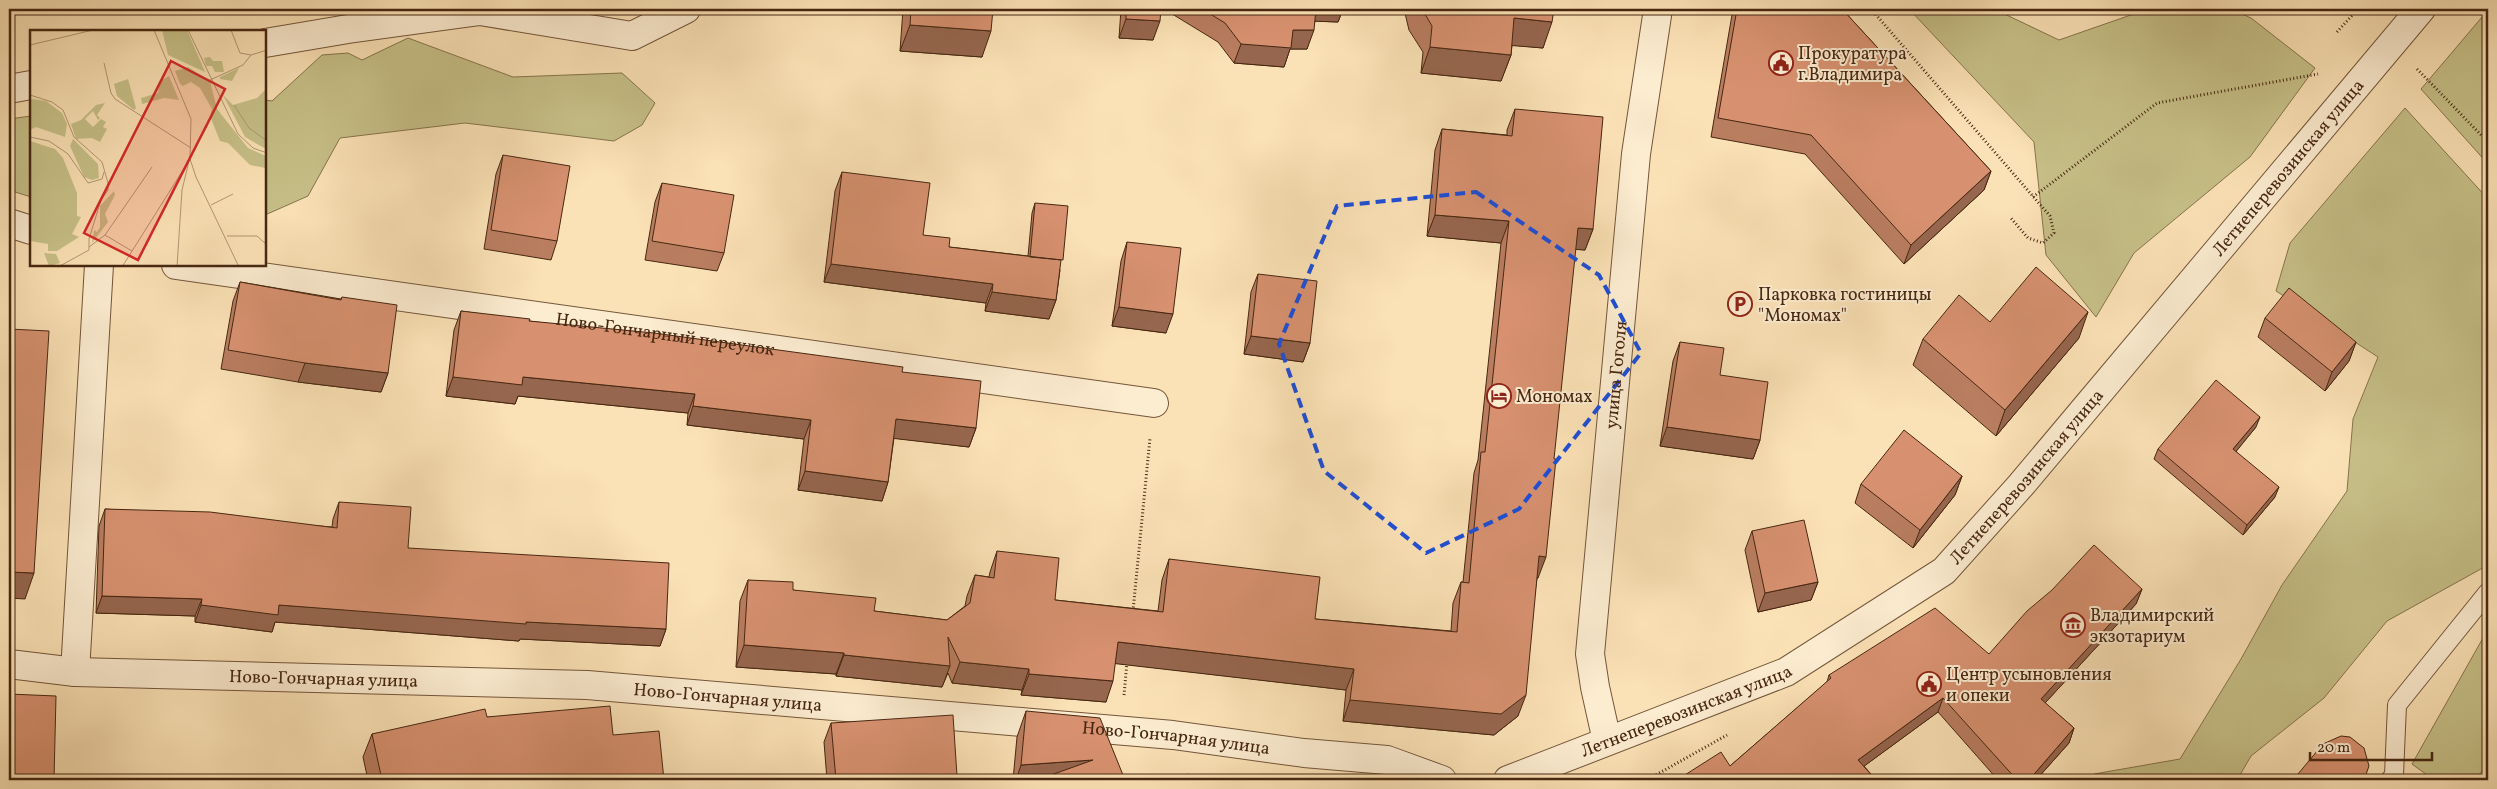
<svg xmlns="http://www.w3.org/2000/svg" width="2497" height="789" font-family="Vollkorn,serif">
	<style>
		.green { fill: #c7c088; stroke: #87744c }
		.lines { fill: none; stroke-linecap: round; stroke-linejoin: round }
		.lane-casing { stroke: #74563a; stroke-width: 20 }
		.street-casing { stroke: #74563a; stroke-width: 30 }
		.path { stroke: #472711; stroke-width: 3; stroke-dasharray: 1 2.5; stroke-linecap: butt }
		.lane { stroke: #fcecd0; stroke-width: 18 }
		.street { stroke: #fcecd0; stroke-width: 28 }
		.wall { fill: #b97d60; stroke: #472711 }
		.shaded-wall { fill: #96664e; stroke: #472711 }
		.building { fill: #d79170; stroke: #472711 }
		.marked { fill: none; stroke: #1d4ed8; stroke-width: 4; stroke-dasharray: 10 6; stroke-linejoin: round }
		.labels { text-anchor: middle; stroke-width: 4; stroke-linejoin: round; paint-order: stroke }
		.poi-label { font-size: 18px; fill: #472711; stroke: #fcecd0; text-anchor: start }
		.street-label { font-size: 18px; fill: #472711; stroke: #fcecd0 }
		.inset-road { fill: none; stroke: #b39774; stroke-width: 1 }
		.view { fill: #d62828; fill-opacity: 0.15; stroke: #d62828; stroke-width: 2.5 }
		.inset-edge { fill: none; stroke: #472711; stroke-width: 2.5 }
	</style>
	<rect width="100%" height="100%" fill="#fbe2b6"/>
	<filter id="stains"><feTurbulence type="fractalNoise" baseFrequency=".004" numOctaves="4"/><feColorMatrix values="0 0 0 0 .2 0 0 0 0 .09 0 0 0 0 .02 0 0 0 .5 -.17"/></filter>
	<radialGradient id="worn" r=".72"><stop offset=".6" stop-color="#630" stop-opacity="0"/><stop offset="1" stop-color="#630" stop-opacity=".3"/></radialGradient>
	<path class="green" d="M 1909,9 L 1994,9 L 2059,40 L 2148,9 L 2231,9 L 2251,18 L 2315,68 L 2250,157 L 2134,253 L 2096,317 L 2046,255 L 2034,142 Z
		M 2488,10 L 2488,164 L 2421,89 Z
		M 408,38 L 513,77 L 622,73 L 655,103 L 642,125 L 614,141 L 465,123 L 340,138 L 308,196 L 265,215 L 265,100 L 272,101 L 322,55 L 348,53 L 362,60 Z
		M 2405,108 L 2488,199 L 2488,565 L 2387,621 L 2324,698 L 2251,756 L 2237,780 L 2089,780 L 2094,774 L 2180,759 L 2241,659 L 2282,585 L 2347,491 L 2353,419 L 2378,357 L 2276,291 L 2290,243 Z
		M 31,116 L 31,197 L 9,190 L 9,119 Z
		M 2488,629 L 2488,763 L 2475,780 L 2434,780 L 2412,764 Z"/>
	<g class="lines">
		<defs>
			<path id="lane" d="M 2390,780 L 2394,775 L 2397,705 L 2488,592"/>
			<g id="street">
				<path d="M 265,43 L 348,29 L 480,11 L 632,36 L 686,9"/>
				<path d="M 9,89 L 31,85"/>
				<path d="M 9,223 L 31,230"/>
				<path id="s1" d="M 176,265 L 1154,403"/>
				<path id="s2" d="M 9,664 L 75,672 L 587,685 L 1173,735 L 1304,753 L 1387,760 L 1442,780"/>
				<path d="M 75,672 L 99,265"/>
				<path id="s3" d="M 1607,741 L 1595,687 L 1590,654 L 1636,154 L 1658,9"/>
				<path id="s4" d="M 1508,780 L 1786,672 L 1944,571 L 2021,485 L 2421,9"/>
			</g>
		</defs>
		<use href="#lane" class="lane-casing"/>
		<use href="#street" class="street-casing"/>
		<path class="path" d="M 1871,9 L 2050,216 L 2054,233 L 2043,243 L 2028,238 L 2010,217
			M 2337,32 L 2358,9
			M 2417,69 L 2488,142
			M 2033,197 L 2157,103 L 2318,74
			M 1133,611 L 1150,438
			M 1124,695 L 1127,662
			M 1187,774 L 1189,780
			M 1647,780 L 1727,735"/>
		<use href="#lane" class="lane"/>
		<use href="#street" class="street"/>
	</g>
	<path class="wall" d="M 903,9 L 993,9 L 982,57 L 900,51 Z
		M 1121,9 L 1161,9 L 1153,40 L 1119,38 Z
		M 1164,9 L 1343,9 L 1338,22 L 1315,21 L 1307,49 L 1290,49 L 1284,67 L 1234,63 L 1218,42 Z
		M 1404,9 L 1554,9 L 1543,48 L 1512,45 L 1511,55 L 1501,81 L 1421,73 L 1423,52 L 1409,30 Z
		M 1733,9 L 1842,9 L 1991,171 L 1984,190 L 1904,264 L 1805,154 L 1711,137 Z
		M 1515,109 L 1593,229 L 1585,250 L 1575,249 L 1538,578 L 1537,578 L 1518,716 L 1494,735 L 1343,721 L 1346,690 L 1115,663 L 1106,702 L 1021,695 L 1022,690 L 952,683 L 948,673 L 942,687 L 836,676 L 836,674 L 736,667 L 740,601 L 748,580 L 793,590 L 874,611 L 947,620 L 965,606 L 967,596 L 975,575 L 989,577 L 990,572 L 997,551 L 1055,600 L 1158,611 L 1162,580 L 1169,559 L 1315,619 L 1451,631 L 1453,603 L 1461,582 L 1463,582 L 1474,473 L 1478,460 L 1501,243 L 1427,236 L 1435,150 L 1442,129 L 1507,135 L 1507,130 Z
		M 503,155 L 557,241 L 551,260 L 484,249 L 496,174 Z
		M 842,172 L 923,235 L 949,247 L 1028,256 L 1032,213 L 1035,203 L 1060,270 L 1056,300 L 1049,319 L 985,311 L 986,303 L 824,282 L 835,191 Z
		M 662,183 L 724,253 L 717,271 L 645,260 L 655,202 Z
		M 1127,242 L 1166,333 L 1112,326 L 1121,261 Z
		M 1258,274 L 1310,343 L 1303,362 L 1244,354 L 1251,292 Z
		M 240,282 L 341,299 L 342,297 L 388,373 L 381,392 L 298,382 L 221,369 L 233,301 Z
		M 461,311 L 529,321 L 902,372 L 976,428 L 969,447 L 894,438 L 888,482 L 882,501 L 798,490 L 804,439 L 687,425 L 688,413 L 518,396 L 515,404 L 446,396 L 454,330 Z
		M 2265,318 L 2356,342 L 2349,361 L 2325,391 L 2258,337 Z
		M 1990,322 L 2079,338 L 1996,436 L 1913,365 L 1923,339 Z
		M 1680,342 L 1720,375 L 1760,440 L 1753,459 L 1660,446 L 1673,361 Z
		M 2256,427 L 2236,451 L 2275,497 L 2243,535 L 2154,459 L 2158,449 Z
		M 1962,476 L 1955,495 L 1913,548 L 1855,503 L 1861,484 Z
		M 339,502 L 408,548 L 666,629 L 660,646 L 520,639 L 519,641 L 275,622 L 272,632 L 195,622 L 195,616 L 96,613 L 99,526 L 105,509 L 332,527 L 333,519 Z
		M 1752,531 L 1818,582 L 1811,600 L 1758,612 L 1745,550 Z
		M 2142,589 L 2136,604 L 2045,703 L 2074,728 L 2069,743 L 2036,780 L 1998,780 L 1938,712 L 1864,766 L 1876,780 L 1677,780 L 1730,766 L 1827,682 L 1829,675 L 1989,654 Z
		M 1026,711 L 1125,780 L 1013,780 L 1017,737 Z
		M 487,717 L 613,735 L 664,780 L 368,780 L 363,757 L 372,734 Z
		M 831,723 L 957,776 L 956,780 L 827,780 L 824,742 Z"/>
	<path class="shaded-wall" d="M 1314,9 L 1343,9 L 1338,22 L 1309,21 Z
		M 1514,18 L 1552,22 L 1543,48 L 1505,45 Z
		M 1126,19 L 1160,21 L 1153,40 L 1119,38 Z
		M 910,25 L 991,31 L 982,57 L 900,51 Z
		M 1293,30 L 1314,30 L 1307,49 L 1290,49 L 1284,67 L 1234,63 L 1241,44 Z
		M 1430,47 L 1511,55 L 1501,81 L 1421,73 Z
		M 1991,171 L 1984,190 L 1904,264 L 1911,245 Z
		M 1435,215 L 1509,221 L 1501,243 L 1427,236 Z
		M 1578,228 L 1593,229 L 1585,250 L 1570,249 Z
		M 831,264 L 993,284 L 986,303 L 824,282 Z
		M 992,292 L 1056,300 L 1049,319 L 985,311 Z
		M 1119,307 L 1173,314 L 1166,333 L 1112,326 Z
		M 2088,312 L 2079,338 L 1996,436 L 2005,410 Z
		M 1251,336 L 1310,343 L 1303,362 L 1244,354 Z
		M 2356,342 L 2349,361 L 2325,391 L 2332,372 Z
		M 305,363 L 388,373 L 381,392 L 298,382 Z
		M 453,377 L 523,377 L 695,394 L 688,413 L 518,396 L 515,404 L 446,396 Z
		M 693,406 L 811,420 L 804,439 L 687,425 Z
		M 2260,417 L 2256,427 L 2230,459 L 2233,449 Z
		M 896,419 L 976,428 L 969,447 L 890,438 Z
		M 1667,427 L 1760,440 L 1753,459 L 1660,446 Z
		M 805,471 L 888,482 L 882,501 L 798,490 Z
		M 1962,476 L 1955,495 L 1913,548 L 1920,530 Z
		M 2279,487 L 2275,497 L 2243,535 L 2247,525 Z
		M 1539,556 L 1546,557 L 1538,578 L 1531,577 Z
		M 9,572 L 34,573 L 25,599 L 9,598 Z
		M 1818,582 L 1811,600 L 1758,612 L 1765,593 Z
		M 2142,589 L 2136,604 L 2035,714 L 2041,699 Z
		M 102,596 L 202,599 L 195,616 L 96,613 Z
		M 201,605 L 279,605 L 526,622 L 666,629 L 660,646 L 520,639 L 519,641 L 275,622 L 272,632 L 195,622 Z
		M 1118,642 L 1354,669 L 1346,690 L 1110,663 Z
		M 744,645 L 844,653 L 836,674 L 736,667 Z
		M 844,655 L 950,666 L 942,687 L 836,676 Z
		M 960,662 L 1029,669 L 1022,690 L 952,683 Z
		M 1029,674 L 1113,681 L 1106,702 L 1021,695 Z
		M 1526,695 L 1518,716 L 1494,735 L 1343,721 L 1350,700 Z
		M 1943,698 L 1938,712 L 1852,775 L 1858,760 Z
		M 2074,728 L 2069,743 L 2036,780 L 2029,780 Z
		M 1093,760 L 1086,780 L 1016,780 L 1021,765 Z
		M 957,776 L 956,780 L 901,780 Z"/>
	<path class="building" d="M 911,9 L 993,9 L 991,31 L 910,25 Z
		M 1126,9 L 1161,9 L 1160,21 L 1126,19 Z
		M 1202,9 L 1316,9 L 1314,30 L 1293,30 L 1291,48 L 1241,44 L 1225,23 Z
		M 1422,9 L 1554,9 L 1552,22 L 1514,18 L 1511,55 L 1430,47 L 1432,26 Z
		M 1737,9 L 1842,9 L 1991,171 L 1911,245 L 1811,135 L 1718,118 Z
		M 1515,109 L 1603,117 L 1593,229 L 1578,228 L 1554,459 L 1556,459 L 1546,557 L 1539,556 L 1526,695 L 1501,714 L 1350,700 L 1354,669 L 1118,642 L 1113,681 L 1029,674 L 1029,669 L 960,662 L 948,637 L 950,666 L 844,655 L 844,653 L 744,645 L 748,580 L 793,582 L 793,590 L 876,598 L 874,611 L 947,620 L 970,603 L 975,575 L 994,578 L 997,551 L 1059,558 L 1055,600 L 1163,612 L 1169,559 L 1320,577 L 1315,619 L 1457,632 L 1461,582 L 1469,583 L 1481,452 L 1485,452 L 1509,221 L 1435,215 L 1442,129 L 1512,136 Z
		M 503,155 L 570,166 L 557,241 L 491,230 Z
		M 842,172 L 930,183 L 923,235 L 950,238 L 949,247 L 1061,260 L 1056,300 L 992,292 L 993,284 L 831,264 Z
		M 662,183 L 734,195 L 724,253 L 652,241 Z
		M 1035,203 L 1068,206 L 1063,260 L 1030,257 Z
		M 1127,242 L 1181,248 L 1173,314 L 1119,307 Z
		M 2036,267 L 2088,312 L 2005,410 L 1923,339 L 1959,295 L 1990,322 Z
		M 1258,274 L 1317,281 L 1310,343 L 1251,336 Z
		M 240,282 L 341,300 L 342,297 L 397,305 L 388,373 L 305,363 L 228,350 Z
		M 2289,288 L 2356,342 L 2332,372 L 2265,318 Z
		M 461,311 L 530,319 L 529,321 L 654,333 L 903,367 L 902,372 L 981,381 L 976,428 L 896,419 L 888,482 L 805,471 L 811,420 L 693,406 L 695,394 L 523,377 L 522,385 L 453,377 Z
		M 9,329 L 49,331 L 34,573 L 9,572 Z
		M 1680,342 L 1724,348 L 1720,375 L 1768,382 L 1760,440 L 1667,427 Z
		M 2216,380 L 2260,417 L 2233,449 L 2279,487 L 2247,525 L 2158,449 Z
		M 1904,430 L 1962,476 L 1920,530 L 1861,484 Z
		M 339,502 L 411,507 L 408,548 L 669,563 L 666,629 L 526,622 L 526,624 L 279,605 L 278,615 L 201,605 L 202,599 L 102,596 L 105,509 L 210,512 L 337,528 Z
		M 1804,520 L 1818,582 L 1765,593 L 1752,531 Z
		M 2094,545 L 2142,589 L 2041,699 L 2074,728 L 2029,780 L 2017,780 L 1943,698 L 1858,760 L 1876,780 L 1802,780 L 1799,776 L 1793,780 L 1677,780 L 1721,752 L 1730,766 L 1831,678 L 1829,675 L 1935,608 L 1989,654 L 2027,611 L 2052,590 Z
		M 9,694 L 56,696 L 54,780 L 9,780 Z
		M 610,706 L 613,735 L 659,731 L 664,780 L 382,780 L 372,734 L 485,709 L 487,717 Z
		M 1026,711 L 1100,718 L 1125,780 L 1037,780 L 1093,760 L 1021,765 Z
		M 953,715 L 957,776 L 901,780 L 836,780 L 831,723 Z
		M 2341,736 L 2350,737 L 2364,748 L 2369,766 L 2364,780 L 2293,780 L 2323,744 Z"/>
	<path class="marked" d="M 1476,192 L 1599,275 L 1641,353 L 1519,509 L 1426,553 L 1324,471 L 1279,344 L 1337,206 Z"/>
	<defs>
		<symbol id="civic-ring" viewBox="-11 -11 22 22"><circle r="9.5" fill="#fcecd0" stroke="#8f2418" stroke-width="1.5"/><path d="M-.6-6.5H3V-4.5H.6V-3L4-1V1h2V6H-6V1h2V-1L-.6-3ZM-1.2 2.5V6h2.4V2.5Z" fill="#8f2418"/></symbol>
		<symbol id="parking-ring" viewBox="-11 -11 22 22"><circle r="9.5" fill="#fcecd0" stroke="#8f2418" stroke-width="1.5"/><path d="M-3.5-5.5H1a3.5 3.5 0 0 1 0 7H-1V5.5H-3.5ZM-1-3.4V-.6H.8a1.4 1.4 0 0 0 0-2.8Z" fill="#8f2418"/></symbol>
		<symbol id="hotel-ring" viewBox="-11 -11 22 22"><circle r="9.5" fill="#fcecd0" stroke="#8f2418" stroke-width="1.5"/><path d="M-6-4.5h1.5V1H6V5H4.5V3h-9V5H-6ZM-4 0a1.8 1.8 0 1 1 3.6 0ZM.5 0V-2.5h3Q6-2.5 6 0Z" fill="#8f2418"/></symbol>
		<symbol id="museum-ring" viewBox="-11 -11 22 22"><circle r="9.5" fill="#fcecd0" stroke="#8f2418" stroke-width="1.5"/><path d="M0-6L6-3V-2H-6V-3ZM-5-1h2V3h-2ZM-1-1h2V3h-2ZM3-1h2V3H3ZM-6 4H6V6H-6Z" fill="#8f2418"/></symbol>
	</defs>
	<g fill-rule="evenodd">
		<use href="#civic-ring" x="1767" y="49" width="28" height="28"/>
		<use href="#parking-ring" x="1726" y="290" width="28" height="28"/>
		<use href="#hotel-ring" x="1485" y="382" width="28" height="28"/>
		<use href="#museum-ring" x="2059" y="611" width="28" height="28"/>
		<use href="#civic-ring" x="1915" y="670" width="28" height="28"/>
	</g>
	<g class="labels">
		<g class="poi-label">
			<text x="1798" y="59">Прокуратура<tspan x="1798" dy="21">г.Владимира</tspan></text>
			<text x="1758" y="300">Парковка гостиницы<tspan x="1758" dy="21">"Мономах"</tspan></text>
			<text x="1516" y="402">Мономах</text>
			<text x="2090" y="621">Владимирский<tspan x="2090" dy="21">экзотариум</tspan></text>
			<text x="1946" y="680">Центр усыновления<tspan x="1946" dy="21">и опеки</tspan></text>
		</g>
		<g class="street-label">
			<text dy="6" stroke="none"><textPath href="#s4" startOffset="1016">Летнеперевозинская улица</textPath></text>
			<text dy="6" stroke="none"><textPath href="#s1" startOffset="494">Ново-Гончарный переулок</textPath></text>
			<text dy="6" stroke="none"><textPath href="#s3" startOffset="369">улица Гоголя</textPath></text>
			<text dy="6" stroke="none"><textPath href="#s4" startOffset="611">Летнеперевозинская улица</textPath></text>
			<text dy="6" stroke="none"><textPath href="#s2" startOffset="315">Ново-Гончарная улица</textPath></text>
			<text dy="6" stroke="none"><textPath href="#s2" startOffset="720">Ново-Гончарная улица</textPath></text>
			<text dy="6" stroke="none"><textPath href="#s4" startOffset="191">Летнеперевозинская улица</textPath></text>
			<text dy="6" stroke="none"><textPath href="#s2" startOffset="1170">Ново-Гончарная улица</textPath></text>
		</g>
	</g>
	<g transform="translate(30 30)">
		<rect width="236" height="236" fill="#fbe2b6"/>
		<path d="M 132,0 L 157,0 L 175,42 L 138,25 ZM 180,27 L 183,31 L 192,31 L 194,42 L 185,42 L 182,36 L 176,36 L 174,28 ZM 158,37 L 180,51 L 187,79 L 218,118 L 236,126 L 236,138 L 220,135 L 198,113 L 190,111 L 180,86 L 182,79 L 170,58 L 161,52 L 153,56 L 150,54 L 145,41 ZM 209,38 L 202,51 L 190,49 L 190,47 ZM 139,46 L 149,70 L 134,68 L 112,74 L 111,68 L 128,63 L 130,51 ZM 98,49 L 106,78 L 104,80 L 87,66 L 84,54 ZM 236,59 L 236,119 L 215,107 L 193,65 L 203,75 L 227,68 ZM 75,66 L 66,75 L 75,73 L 67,85 L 70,88 L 68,90 L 63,81 L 55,89 L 63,97 L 71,89 L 76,92 L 73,97 L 77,99 L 70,112 L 62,108 L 46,109 L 41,94 L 51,90 ZM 1,69 L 16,71 L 32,83 L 37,94 L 35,107 L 6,97 L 0,100 ZM 43,109 L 68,134 L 69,148 L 62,150 L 54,147 L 40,116 ZM 0,111 L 25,119 L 33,128 L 47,163 L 47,186 L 51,187 L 42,204 L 49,207 L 27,221 L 18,221 L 18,214 L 0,211 ZM 84,161 L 85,165 L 75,184 L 78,192 L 62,213 L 64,200 L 67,202 L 70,197 L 70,176 ZM 14,223 L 26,224 L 30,233 L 19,236 Z" fill="#c7c088"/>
		<path class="inset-road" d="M 124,0 L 161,89 L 160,129 L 166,147 L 209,237M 158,0 L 208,104 L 223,118 L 237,123M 201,0 L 210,23 L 221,25M 0,15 L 63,0M 221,25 L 237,20M 74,33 L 81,63 L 85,69 L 161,118M 180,50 L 213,35 L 221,25M 0,65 L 22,72 L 33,80 L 44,107 L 72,132 L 78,153 L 78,160 L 71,170 L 59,209 L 59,220 L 28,237M 204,75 L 219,98 L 237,111M 0,107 L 19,111 L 38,124 L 58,153 L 72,149 L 74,142M 181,175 L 203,164M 75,205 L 102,221M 197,206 L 227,206 L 237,215M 59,217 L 75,205 L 122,137M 92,237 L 160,129M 147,237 L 152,160 L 159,131"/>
		<path class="view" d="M 141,31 L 195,59 L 108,230 L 54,203 Z"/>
		<rect width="236" height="236" class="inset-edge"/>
	</g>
	<rect width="2497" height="789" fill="none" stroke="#fbe2b6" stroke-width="30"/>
	<rect x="10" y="10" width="2477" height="769" fill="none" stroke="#472711" stroke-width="2.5"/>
	<rect x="15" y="15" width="2467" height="759" fill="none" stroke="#472711"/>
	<path d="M2310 752v8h122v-8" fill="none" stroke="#472711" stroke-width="2.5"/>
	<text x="2317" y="752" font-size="15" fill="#472711" stroke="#fcecd0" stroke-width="4" paint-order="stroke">20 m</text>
	<rect width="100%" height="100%" filter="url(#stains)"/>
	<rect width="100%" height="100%" fill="url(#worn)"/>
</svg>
